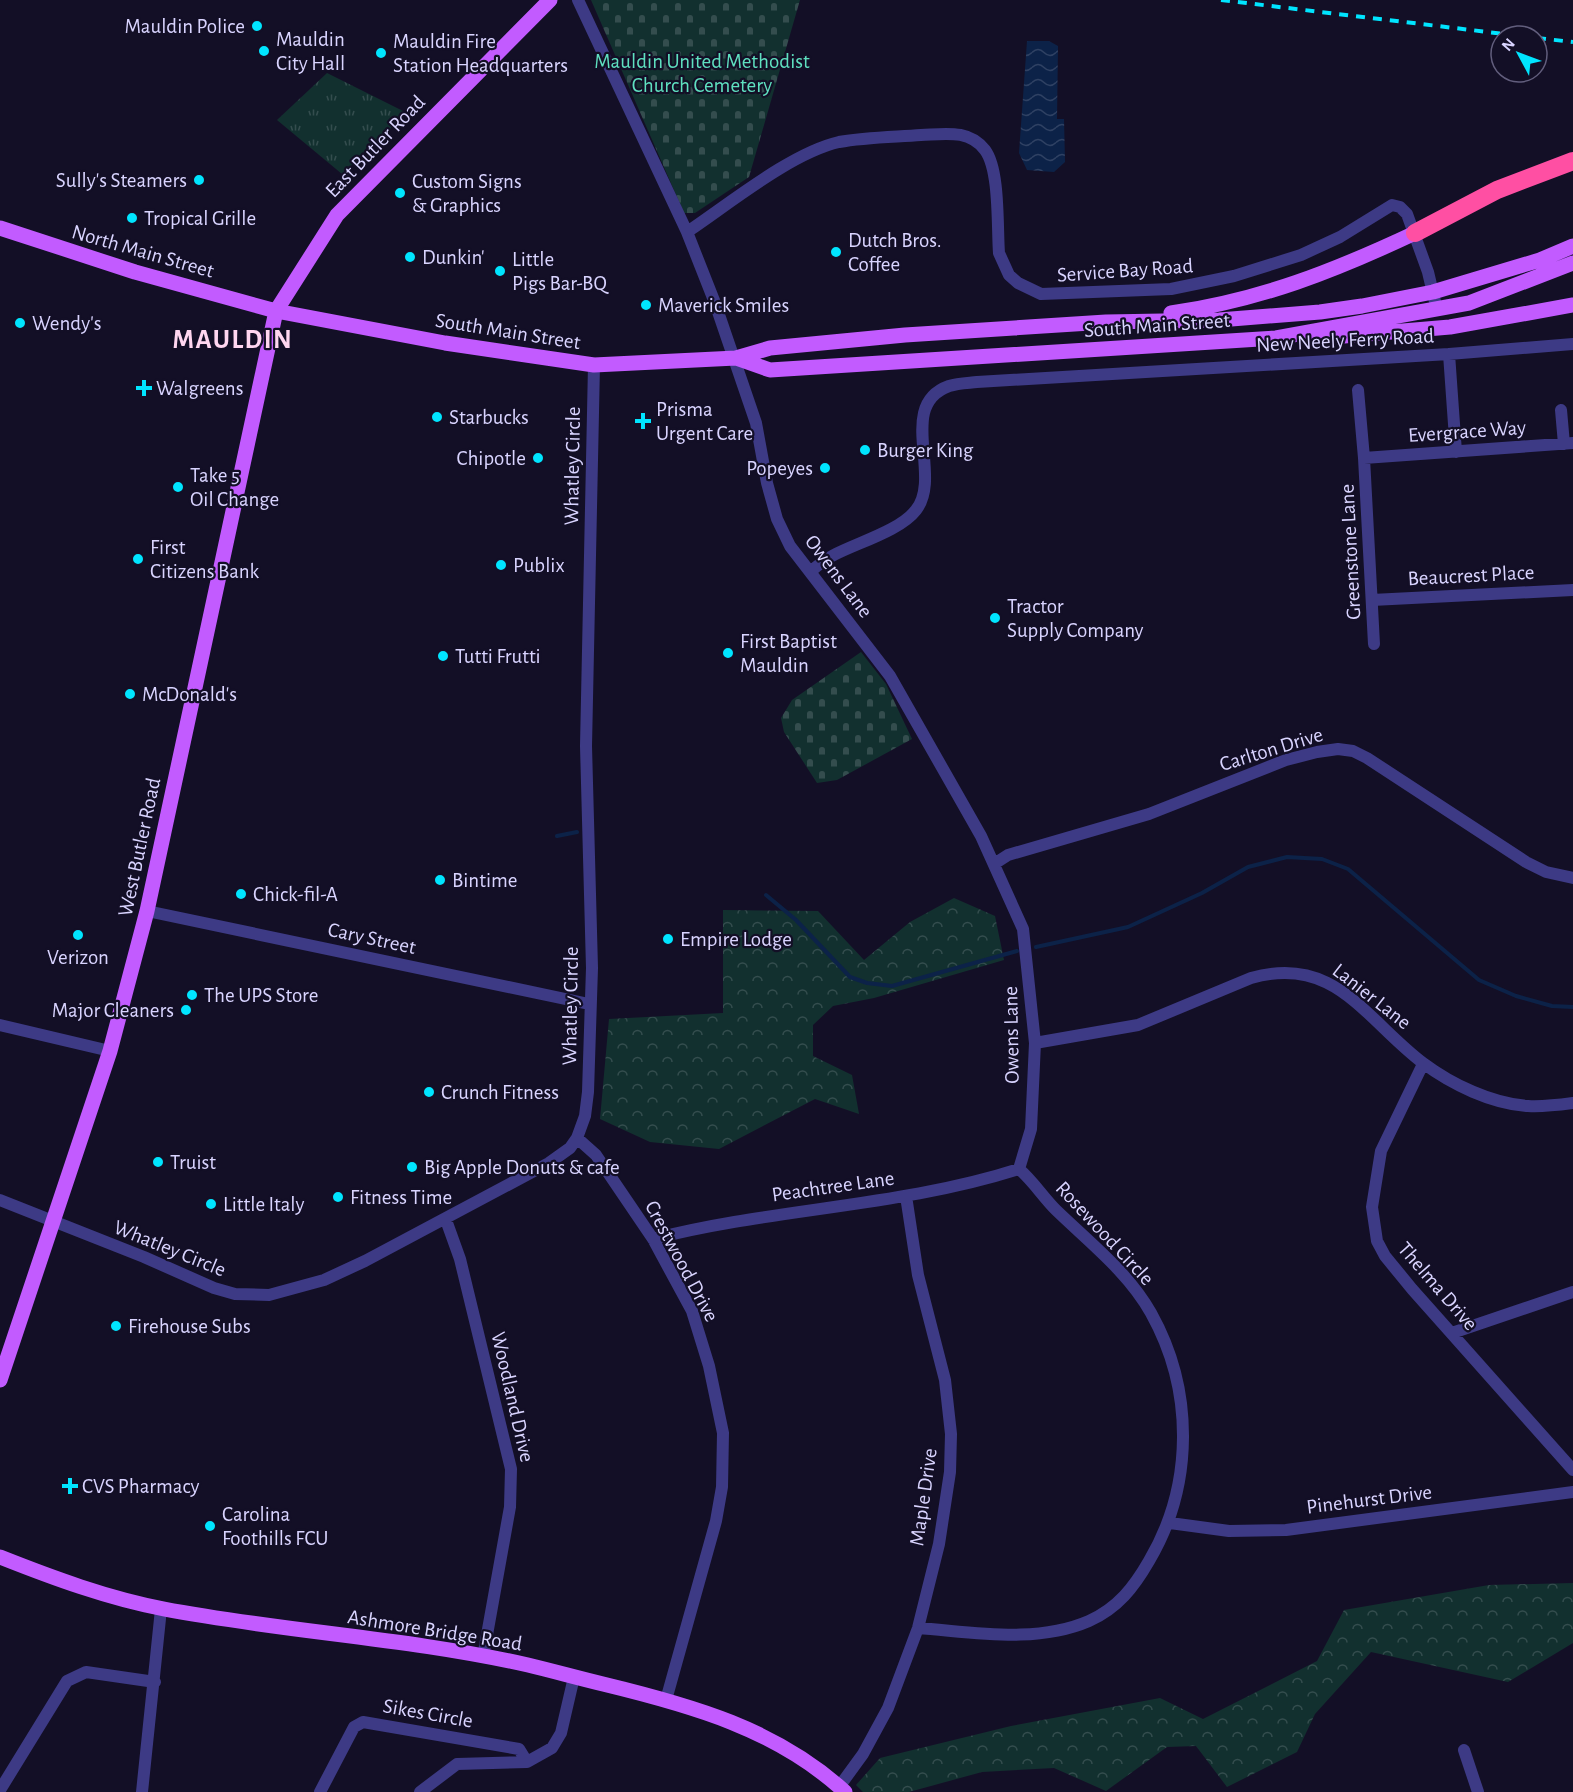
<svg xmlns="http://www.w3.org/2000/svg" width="1573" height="1792" font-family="'Alegreya Sans',sans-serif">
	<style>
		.grass { fill: url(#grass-tufts) }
		.forest { fill: url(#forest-crowns) }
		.cemetery { fill: url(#cemetery-stones) }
		.water { fill: url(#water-waves) }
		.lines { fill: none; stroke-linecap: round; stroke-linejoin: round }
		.stream { stroke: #0c2248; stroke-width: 4 }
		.minor { stroke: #3d3a85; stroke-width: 12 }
		.major { stroke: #c25bff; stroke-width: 15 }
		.highway { stroke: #ff4fa3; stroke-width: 18 }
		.rail { stroke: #00e5ff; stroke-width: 4; stroke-dasharray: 9 8; stroke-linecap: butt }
		.poi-dot { fill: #00e5ff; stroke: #130f26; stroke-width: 2 }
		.labels { text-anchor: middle; stroke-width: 4.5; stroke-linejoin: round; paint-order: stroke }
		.poi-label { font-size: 21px; fill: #d9d4ff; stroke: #130f26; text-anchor: start }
		.park-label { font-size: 21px; fill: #5fe0c0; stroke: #130f26 }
		.street-label { font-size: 21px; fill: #d9d4ff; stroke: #130f26 }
		.district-label { font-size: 27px; font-weight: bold; letter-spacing: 1.5px; fill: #ffd6f0; stroke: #130f26 }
	</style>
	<defs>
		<pattern id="grass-tufts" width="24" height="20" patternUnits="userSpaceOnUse" patternTransform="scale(1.5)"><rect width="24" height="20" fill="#12302f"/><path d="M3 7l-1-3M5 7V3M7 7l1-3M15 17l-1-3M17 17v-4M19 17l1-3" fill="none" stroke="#344d4e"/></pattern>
		<pattern id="forest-crowns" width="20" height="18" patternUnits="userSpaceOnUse" patternTransform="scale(1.5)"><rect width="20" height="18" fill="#12302f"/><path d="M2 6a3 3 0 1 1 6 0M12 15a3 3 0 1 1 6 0" fill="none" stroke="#344d4e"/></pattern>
		<pattern id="cemetery-stones" width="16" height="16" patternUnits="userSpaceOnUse" patternTransform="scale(1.5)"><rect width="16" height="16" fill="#12302f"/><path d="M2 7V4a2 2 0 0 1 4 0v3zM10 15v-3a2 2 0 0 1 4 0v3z" fill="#344d4e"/></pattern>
		<pattern id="water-waves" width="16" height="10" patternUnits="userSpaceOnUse" patternTransform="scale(1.5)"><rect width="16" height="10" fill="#0c2248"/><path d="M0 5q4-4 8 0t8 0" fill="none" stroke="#2f4163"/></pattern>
	</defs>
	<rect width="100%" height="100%" fill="#130f26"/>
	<path class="grass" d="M 327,73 L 407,113 L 342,174 L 277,120 Z"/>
	<path class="forest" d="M 954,898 L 995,916 L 1004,960 L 874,998 L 833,1006 L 813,1025 L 813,1056 L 852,1075 L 859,1114 L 815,1099 L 719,1149 L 650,1142 L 600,1119 L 609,1019 L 723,1013 L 723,910 L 818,911 L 864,960 L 910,922 Z
		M 1573,1583 L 1573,1643 L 1508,1682 L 1371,1652 L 1315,1714 L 1297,1752 L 1227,1787 L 1196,1746 L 1167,1747 L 1106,1791 L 1054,1768 L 982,1772 L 909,1792 L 863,1792 L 856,1785 L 880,1758 L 1011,1726 L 1160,1698 L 1203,1719 L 1317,1661 L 1344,1610 L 1489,1585 Z"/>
	<path class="cemetery" d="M 591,0 L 800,0 L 749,177 L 695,213 L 684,213 Z
		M 861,652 L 886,684 L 912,739 L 837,780 L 817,783 L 784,732 L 781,718 L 792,700 Z"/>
	<path class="water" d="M 1027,41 L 1049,41 L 1058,46 L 1057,119 L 1064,119 L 1065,162 L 1054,172 L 1027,170 L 1019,153 Z"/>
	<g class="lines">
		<path class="stream" d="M 557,836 L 577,832
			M 766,895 L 796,920 L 850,977 L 867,983 L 892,986 L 1017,951
			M 1036,947 L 1128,927 L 1202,893 L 1248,867 L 1287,857 L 1322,859 L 1348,869 L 1479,980 L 1516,996 L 1552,1006 L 1573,1007"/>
		<path class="minor" d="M 578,0 L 687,232 L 715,303 L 756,423 L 767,483 L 777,519 L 790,546 L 890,676 L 981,836 L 1023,929 L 1035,1043 L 1031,1129 L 1019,1169
			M 687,232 C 729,204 791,153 839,142 C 866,137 895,137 921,135 C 945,134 969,129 985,150 C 1000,170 997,227 999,253 L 1009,275 L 1018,283 L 1041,294 L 1171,289 L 1234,276 L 1301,255 L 1340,237 L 1392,205 L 1400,207 L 1407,214 L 1428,272 L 1437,310
			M 1449,354 L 1456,452
			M 1358,390 L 1364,458 L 1374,644
			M 1561,410 L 1564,444
			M 1364,458 L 1573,443
			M 810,572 C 817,566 824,560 832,556 C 856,543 900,531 916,510 C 943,476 896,405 949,386 C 958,383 968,383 977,382 L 1449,354 L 1573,344
			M 1372,600 L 1573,590
			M 994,864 L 1008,855 L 1149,814 L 1286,760 L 1317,752 L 1338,749 L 1353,751 L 1367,758 L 1526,862 L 1546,872 L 1573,878
			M 147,911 L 589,1004
			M 0,1025 L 110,1051
			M 1035,1043 L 1138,1025 L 1251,978 C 1335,954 1365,1019 1423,1063 C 1451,1084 1492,1104 1528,1106 C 1543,1107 1558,1105 1573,1103
			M 1423,1064 L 1381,1151 L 1372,1207 L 1377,1241 L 1385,1256 L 1412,1289 L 1573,1470
			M 577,1138 L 596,1155 L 653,1239 L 692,1311 L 709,1366 L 723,1433 L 722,1487 L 716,1521 L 666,1700
			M 0,1200 L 144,1257 L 214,1288 L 235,1294 L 269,1295 L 324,1280 L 365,1261 L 549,1163 L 570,1148 L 577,1138 L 585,1116 L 588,1092 L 592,968 L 586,746 L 594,365
			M 446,1220 L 460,1259 L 511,1469 L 510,1507 L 483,1657
			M 653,1239 C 773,1208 901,1207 1019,1169
			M 1452,1333 L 1573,1292
			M 1170,1523 L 1229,1531 L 1286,1530 L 1573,1492
			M 918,1628 C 974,1632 1036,1644 1089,1621 C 1118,1608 1134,1587 1149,1561 C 1194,1485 1194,1390 1151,1313 C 1128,1272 1089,1242 1056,1210 C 1043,1197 1033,1181 1019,1169
			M 1464,1750 L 1478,1792
			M 839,1787 L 863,1754 L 888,1708 L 918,1628 L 939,1544 L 950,1472 L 951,1434 L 945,1380 L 918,1275 L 906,1196
			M 0,1790 L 67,1681 L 86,1672 L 155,1682
			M 142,1792 L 161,1609
			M 320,1792 L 354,1727 L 363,1722 L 519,1749 L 527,1762
			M 420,1792 L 457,1764 L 527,1762 L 552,1748 L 561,1733 L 574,1677"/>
		<path class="major" d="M 0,228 L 135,272 L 276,311 L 445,343 L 594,365 L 736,358 L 770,348 L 905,335 L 1106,322 L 1219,320 L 1320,312 L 1362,306 L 1433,292 L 1540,260 L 1573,246
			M 1171,313 C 1261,300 1334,271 1415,233
			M 1309,339 L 1450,327 L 1573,305
			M 736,358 L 770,370 L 1276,338 L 1469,303 L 1573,263
			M 0,1380 L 110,1051 L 147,911 L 276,311 L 337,215 L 550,0
			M 0,1557 C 53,1578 107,1598 164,1609 C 285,1632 409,1638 528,1665 C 553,1671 578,1678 603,1684 C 690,1705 777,1729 845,1792"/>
		<path class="highway" d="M 1415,233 L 1497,190 L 1573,161"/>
		<path class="rail" d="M 1221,0 L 1521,36
			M 1537,38 L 1573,42"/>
	</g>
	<g class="poi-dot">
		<circle cx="257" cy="26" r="6"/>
		<circle cx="264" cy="51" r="6"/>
		<circle cx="381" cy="53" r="6"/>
		<circle cx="199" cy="180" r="6"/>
		<circle cx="400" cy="193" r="6"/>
		<circle cx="132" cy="218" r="6"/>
		<circle cx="836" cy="252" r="6"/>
		<circle cx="410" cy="257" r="6"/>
		<circle cx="500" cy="271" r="6"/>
		<circle cx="646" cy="305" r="6"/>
		<circle cx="20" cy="323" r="6"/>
		<path d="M141 379h6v6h6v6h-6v6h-6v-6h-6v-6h6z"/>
		<circle cx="437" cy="417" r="6"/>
		<path d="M640 412h6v6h6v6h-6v6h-6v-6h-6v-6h6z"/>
		<circle cx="865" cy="450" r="6"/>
		<circle cx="538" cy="458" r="6"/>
		<circle cx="825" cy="468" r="6"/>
		<circle cx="178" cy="487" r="6"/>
		<circle cx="138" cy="559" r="6"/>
		<circle cx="501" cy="565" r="6"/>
		<circle cx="995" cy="618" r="6"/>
		<circle cx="728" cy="653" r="6"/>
		<circle cx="443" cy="656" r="6"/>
		<circle cx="130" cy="694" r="6"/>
		<circle cx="440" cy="880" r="6"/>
		<circle cx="241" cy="894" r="6"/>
		<circle cx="78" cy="935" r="6"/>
		<circle cx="668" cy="939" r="6"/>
		<circle cx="192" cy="995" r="6"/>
		<circle cx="186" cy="1010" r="6"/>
		<circle cx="429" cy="1092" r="6"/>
		<circle cx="158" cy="1162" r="6"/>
		<circle cx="412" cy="1167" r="6"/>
		<circle cx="338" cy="1197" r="6"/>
		<circle cx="211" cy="1204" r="6"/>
		<circle cx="116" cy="1326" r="6"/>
		<path d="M67 1477h6v6h6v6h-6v6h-6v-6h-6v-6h6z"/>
		<circle cx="210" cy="1526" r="6"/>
	</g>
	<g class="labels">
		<g class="poi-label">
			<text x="245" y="33" text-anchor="end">Mauldin Police</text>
			<text x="276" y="46">Mauldin<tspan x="276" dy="24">City Hall</tspan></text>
			<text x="393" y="48">Mauldin Fire<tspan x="393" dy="24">Station Headquarters</tspan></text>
			<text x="187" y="187" text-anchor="end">Sully's Steamers</text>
			<text x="412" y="188">Custom Signs<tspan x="412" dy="24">&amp; Graphics</tspan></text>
			<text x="144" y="225">Tropical Grille</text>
			<text x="848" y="247">Dutch Bros.<tspan x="848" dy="24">Coffee</tspan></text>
			<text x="422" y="264">Dunkin'</text>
			<text x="512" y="266">Little<tspan x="512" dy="24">Pigs Bar-BQ</tspan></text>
			<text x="658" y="312">Maverick Smiles</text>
			<text x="32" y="330">Wendy's</text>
			<text x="156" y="395">Walgreens</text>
			<text x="656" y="416">Prisma<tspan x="656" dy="24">Urgent Care</tspan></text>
			<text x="449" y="424">Starbucks</text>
			<text x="877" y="457">Burger King</text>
			<text x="526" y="465" text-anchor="end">Chipotle</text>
			<text x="813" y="475" text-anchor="end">Popeyes</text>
			<text x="190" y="482">Take 5<tspan x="190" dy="24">Oil Change</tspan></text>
			<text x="150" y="554">First<tspan x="150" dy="24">Citizens Bank</tspan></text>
			<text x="513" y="572">Publix</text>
			<text x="1007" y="613">Tractor<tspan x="1007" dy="24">Supply Company</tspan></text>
			<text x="740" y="648">First Baptist<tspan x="740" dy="24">Mauldin</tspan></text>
			<text x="455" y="663">Tutti Frutti</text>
			<text x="142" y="701">McDonald's</text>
			<text x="452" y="887">Bintime</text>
			<text x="253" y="901">Chick-fil-A</text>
			<text x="680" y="946">Empire Lodge</text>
			<text x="78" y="964" text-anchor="middle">Verizon</text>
			<text x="204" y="1002">The UPS Store</text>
			<text x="174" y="1017" text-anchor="end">Major Cleaners</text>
			<text x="441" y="1099">Crunch Fitness</text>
			<text x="170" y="1169">Truist</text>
			<text x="424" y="1174">Big Apple Donuts &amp; cafe</text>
			<text x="350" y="1204">Fitness Time</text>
			<text x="223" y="1211">Little Italy</text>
			<text x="128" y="1333">Firehouse Subs</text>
			<text x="82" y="1493">CVS Pharmacy</text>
			<text x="222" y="1521">Carolina<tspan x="222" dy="24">Foothills FCU</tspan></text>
		</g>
		<g class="park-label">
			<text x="702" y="68">Mauldin United Methodist<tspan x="702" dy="24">Church Cemetery</tspan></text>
		</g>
		<g class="street-label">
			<text transform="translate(375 146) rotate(-46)" y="7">East Butler Road</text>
			<text transform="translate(143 251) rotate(16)" y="7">North Main Street</text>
			<text transform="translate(1125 270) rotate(-4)" y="7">Service Bay Road</text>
			<text transform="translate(1157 325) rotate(-4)" y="7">South Main Street</text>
			<text transform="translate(508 331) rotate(9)" y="7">South Main Street</text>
			<text transform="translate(1345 340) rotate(-3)" y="7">New Neely Ferry Road</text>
			<text transform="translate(1467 431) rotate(-4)" y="7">Evergrace Way</text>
			<text transform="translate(572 466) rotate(-89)" y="7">Whatley Circle</text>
			<text transform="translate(1350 552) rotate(-93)" y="7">Greenstone Lane</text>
			<text transform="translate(1471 575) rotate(-3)" y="7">Beaucrest Place</text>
			<text transform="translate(839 576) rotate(53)" y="7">Owens Lane</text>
			<text transform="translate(1271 749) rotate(-17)" y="7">Carlton Drive</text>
			<text transform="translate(139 847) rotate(-78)" y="7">West Butler Road</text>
			<text transform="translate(372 938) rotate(12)" y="7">Cary Street</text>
			<text transform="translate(1372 996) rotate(38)" y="7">Lanier Lane</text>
			<text transform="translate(570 1006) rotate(-89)" y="7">Whatley Circle</text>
			<text transform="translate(1011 1035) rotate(-91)" y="7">Owens Lane</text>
			<text transform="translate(833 1186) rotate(-8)" y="7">Peachtree Lane</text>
			<text transform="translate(1105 1233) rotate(47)" y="7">Rosewood Circle</text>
			<text transform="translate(170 1248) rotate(22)" y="7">Whatley Circle</text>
			<text transform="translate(682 1261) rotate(62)" y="7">Crestwood Drive</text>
			<text transform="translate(1438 1286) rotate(49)" y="7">Thelma Drive</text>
			<text transform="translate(513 1397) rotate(77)" y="7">Woodland Drive</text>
			<text transform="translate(923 1497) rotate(-82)" y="7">Maple Drive</text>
			<text transform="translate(1369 1499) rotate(-7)" y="7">Pinehurst Drive</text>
			<text transform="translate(435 1630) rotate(9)" y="7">Ashmore Bridge Road</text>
			<text transform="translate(428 1713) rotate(10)" y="7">Sikes Circle</text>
		</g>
		<g class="district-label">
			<text x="233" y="348">MAULDIN</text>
		</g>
	</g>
	<g transform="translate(1519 54) rotate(311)"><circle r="28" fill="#130f26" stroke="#625e7d" stroke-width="1.5"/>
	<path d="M0-4.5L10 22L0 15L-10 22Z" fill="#00e5ff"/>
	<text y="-9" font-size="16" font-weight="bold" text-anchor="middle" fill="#d9d4ff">N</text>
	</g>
</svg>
